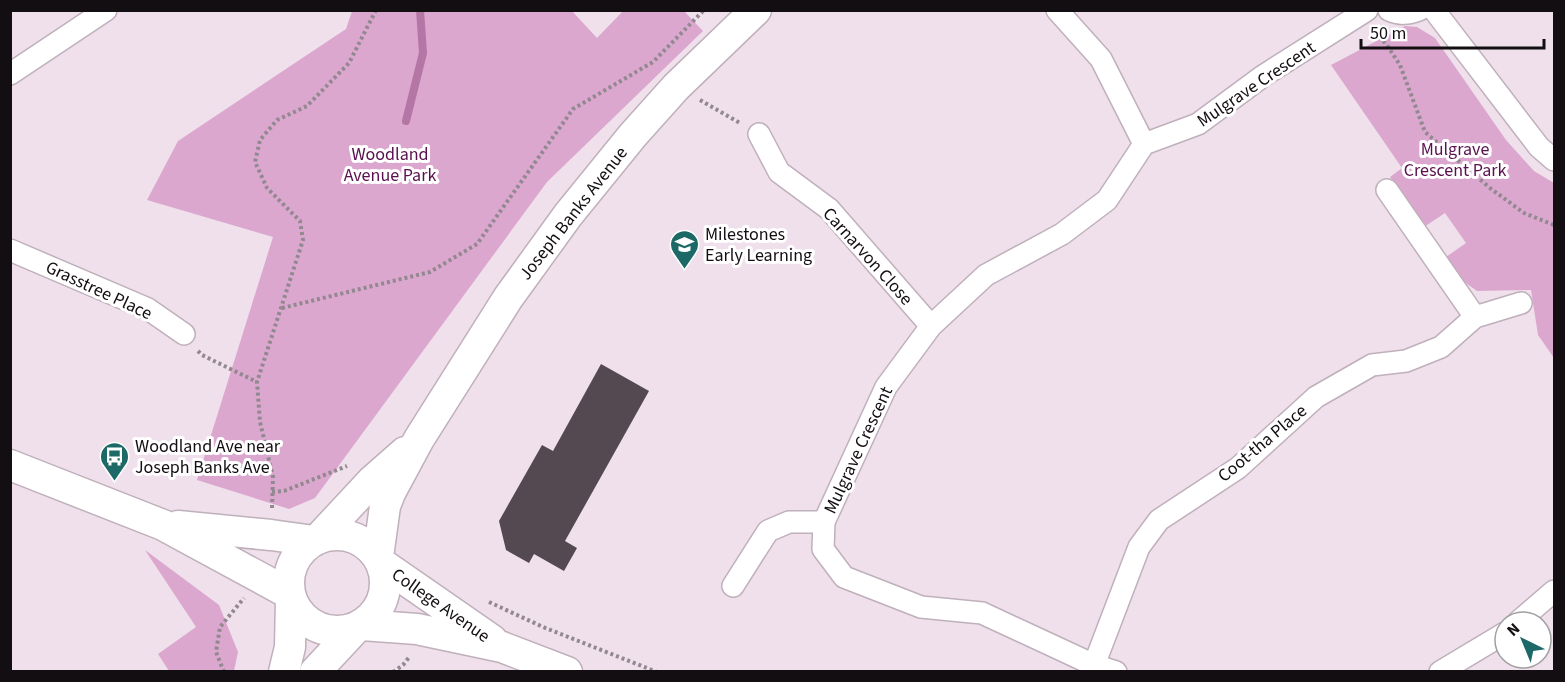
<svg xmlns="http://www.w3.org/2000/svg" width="1565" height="682" font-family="'Source Sans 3',sans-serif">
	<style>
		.green { fill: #dca7ce }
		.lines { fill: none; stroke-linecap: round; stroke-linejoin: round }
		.stream { stroke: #b376a5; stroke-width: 8 }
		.building { fill: #544851 }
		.street-casing { stroke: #bfb0bb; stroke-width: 24 }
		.secondary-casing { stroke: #bfb0bb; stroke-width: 33 }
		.path { stroke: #928890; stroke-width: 4; stroke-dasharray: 3 3; stroke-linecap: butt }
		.street { stroke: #fff; stroke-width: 21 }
		.secondary { stroke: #fff; stroke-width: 30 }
		.labels { text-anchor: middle; stroke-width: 6; stroke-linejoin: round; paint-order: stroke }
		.street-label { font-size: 18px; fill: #130e12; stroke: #fff }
		.park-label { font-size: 18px; fill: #5a104e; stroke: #fff }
		.poi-label { font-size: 18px; fill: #130e12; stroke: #fff; text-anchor: start }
	</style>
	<rect width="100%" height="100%" fill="#efe0eb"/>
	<path class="green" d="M 352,11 L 572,11 L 597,38 L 623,11 L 684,11 L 703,31 L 547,182 L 315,498 L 289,509 L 197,480 L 273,237 L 147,200 L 178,141 L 346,29 Z
		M 1405,26 L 1417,27 L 1435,38 L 1506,140 L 1534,171 L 1554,183 L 1554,358 L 1538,335 L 1531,290 L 1477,291 L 1463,281 L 1446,257 L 1466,243 L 1445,213 L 1424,227 L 1390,177 L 1402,168 L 1331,65 Z
		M 145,550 L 219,605 L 238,652 L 234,671 L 169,671 L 158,654 L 196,627 Z"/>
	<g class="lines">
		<path class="stream" d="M 406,121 L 423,53 L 420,10"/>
	</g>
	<path class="building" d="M 601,364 L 649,391 L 565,541 L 577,548 L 564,571 L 534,554 L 529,563 L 506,550 L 499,521 L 542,445 L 553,451 Z"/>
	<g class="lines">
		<defs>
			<path id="street" d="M 1057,10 L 1101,59 L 1144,144
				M 1389,10 C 1400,15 1408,14 1419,10
				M 1434,10 L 1539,147 L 1554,160
				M 10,74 L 106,10
				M 759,134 L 779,172 L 829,209 L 931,326
				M 1387,190 L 1475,317 L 1521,303
				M 10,250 L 148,309 L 184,334
				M 733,586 L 768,531 L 789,522 L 824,522
				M 1518,622 L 1554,591
				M 1094,665 L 1139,547 L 1159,520 L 1238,468 L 1316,397 L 1372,365 L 1406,361 L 1441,347 L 1475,317
				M 1116,672 L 1094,665 L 982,613 L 921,607 L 844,577 L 823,549 L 824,522 L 886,387 L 931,326 L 986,275 L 1062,234 L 1107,200 L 1144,144 L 1198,124 L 1263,76 L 1367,10
				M 1440,672 L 1505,633"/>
			<path id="secondary" d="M 10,465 L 163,525 L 290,594
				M 178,526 L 271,535 L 314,541
				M289 583a48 48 0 1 1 96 0a48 48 0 1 1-96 0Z
				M 318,539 L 372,481 L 405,452
				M 378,557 L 385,506 L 390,493 L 419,439 L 508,298 L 568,215 L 633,135 L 676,87 L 756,10
				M 381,563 L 492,640
				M 362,625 L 417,629 L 502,647 L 567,672
				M 284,672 L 290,647 L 291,599
				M 315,672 L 356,628"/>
		</defs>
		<use href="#street" class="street-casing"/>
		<use href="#secondary" class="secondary-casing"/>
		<path class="path" d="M 1375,32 L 1387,45 L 1400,65 L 1425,132 L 1490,188 L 1524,213 L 1554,225
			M 700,100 L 740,123
			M 282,308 L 430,272 L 477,244 L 573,109 L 653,62 L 704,10
			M 198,351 L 202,355 L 257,382
			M 272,492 L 284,491 L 347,466
			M 272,508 L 273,477 L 260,422 L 257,382 L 303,240 L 300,221 L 267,188 L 255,162 L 260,140 L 277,120 L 307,106 L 349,63 L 376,10
			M 489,602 L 543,627 L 657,672
			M 224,672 L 216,652 L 220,627 L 244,598
			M 393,672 L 403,665 L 410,656"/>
		<use href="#street" class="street"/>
		<use href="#secondary" class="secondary"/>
	</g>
	<defs>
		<symbol id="school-pin" viewBox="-11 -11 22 30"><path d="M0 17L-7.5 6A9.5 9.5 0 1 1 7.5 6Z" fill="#1c6968" stroke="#fff"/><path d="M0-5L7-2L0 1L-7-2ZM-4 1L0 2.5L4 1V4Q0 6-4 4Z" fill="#fff"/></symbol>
		<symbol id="bus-pin" viewBox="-11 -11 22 30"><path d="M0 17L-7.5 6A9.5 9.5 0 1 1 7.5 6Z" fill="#1c6968" stroke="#fff"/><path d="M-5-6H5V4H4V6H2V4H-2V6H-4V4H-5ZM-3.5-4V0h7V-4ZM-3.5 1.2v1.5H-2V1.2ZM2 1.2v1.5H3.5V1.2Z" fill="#fff"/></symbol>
	</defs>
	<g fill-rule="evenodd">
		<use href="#school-pin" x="668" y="228" width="33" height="45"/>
		<use href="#bus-pin" x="98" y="440" width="33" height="45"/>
	</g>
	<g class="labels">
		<g class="street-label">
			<text transform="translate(1256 84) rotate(-34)" y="6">Mulgrave Crescent</text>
			<text transform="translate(573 213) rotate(-52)" y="6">Joseph Banks Avenue</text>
			<text transform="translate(868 256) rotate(48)" y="6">Carnarvon Close</text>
			<text transform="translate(99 290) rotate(25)" y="6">Grasstree Place</text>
			<text transform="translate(1262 443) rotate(-40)" y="6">Coot-tha Place</text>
			<text transform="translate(858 450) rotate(-65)" y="6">Mulgrave Crescent</text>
			<text transform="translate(441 605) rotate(35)" y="6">College Avenue</text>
		</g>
		<g class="park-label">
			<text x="1455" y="155">Mulgrave<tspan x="1455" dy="21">Crescent Park</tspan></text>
			<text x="390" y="160">Woodland<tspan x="390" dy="21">Avenue Park</tspan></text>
		</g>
		<g class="poi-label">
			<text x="705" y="240">Milestones<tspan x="705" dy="21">Early Learning</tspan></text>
			<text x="135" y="452">Woodland Ave near<tspan x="135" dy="21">Joseph Banks Ave</tspan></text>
		</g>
	</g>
	<rect width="1565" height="682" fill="none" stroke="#130e12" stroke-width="24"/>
	<g transform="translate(1523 640) rotate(317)"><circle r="28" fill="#ffffff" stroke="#a19fa0" stroke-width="1.5"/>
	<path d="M0-4.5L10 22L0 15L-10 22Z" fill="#1c6968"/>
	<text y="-9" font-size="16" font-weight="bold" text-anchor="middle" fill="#130e12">N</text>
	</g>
	<path d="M1361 39v9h183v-9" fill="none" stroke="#130e12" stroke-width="3"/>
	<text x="1370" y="39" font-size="18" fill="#130e12" stroke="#ffffff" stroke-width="4.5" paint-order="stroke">50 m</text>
</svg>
